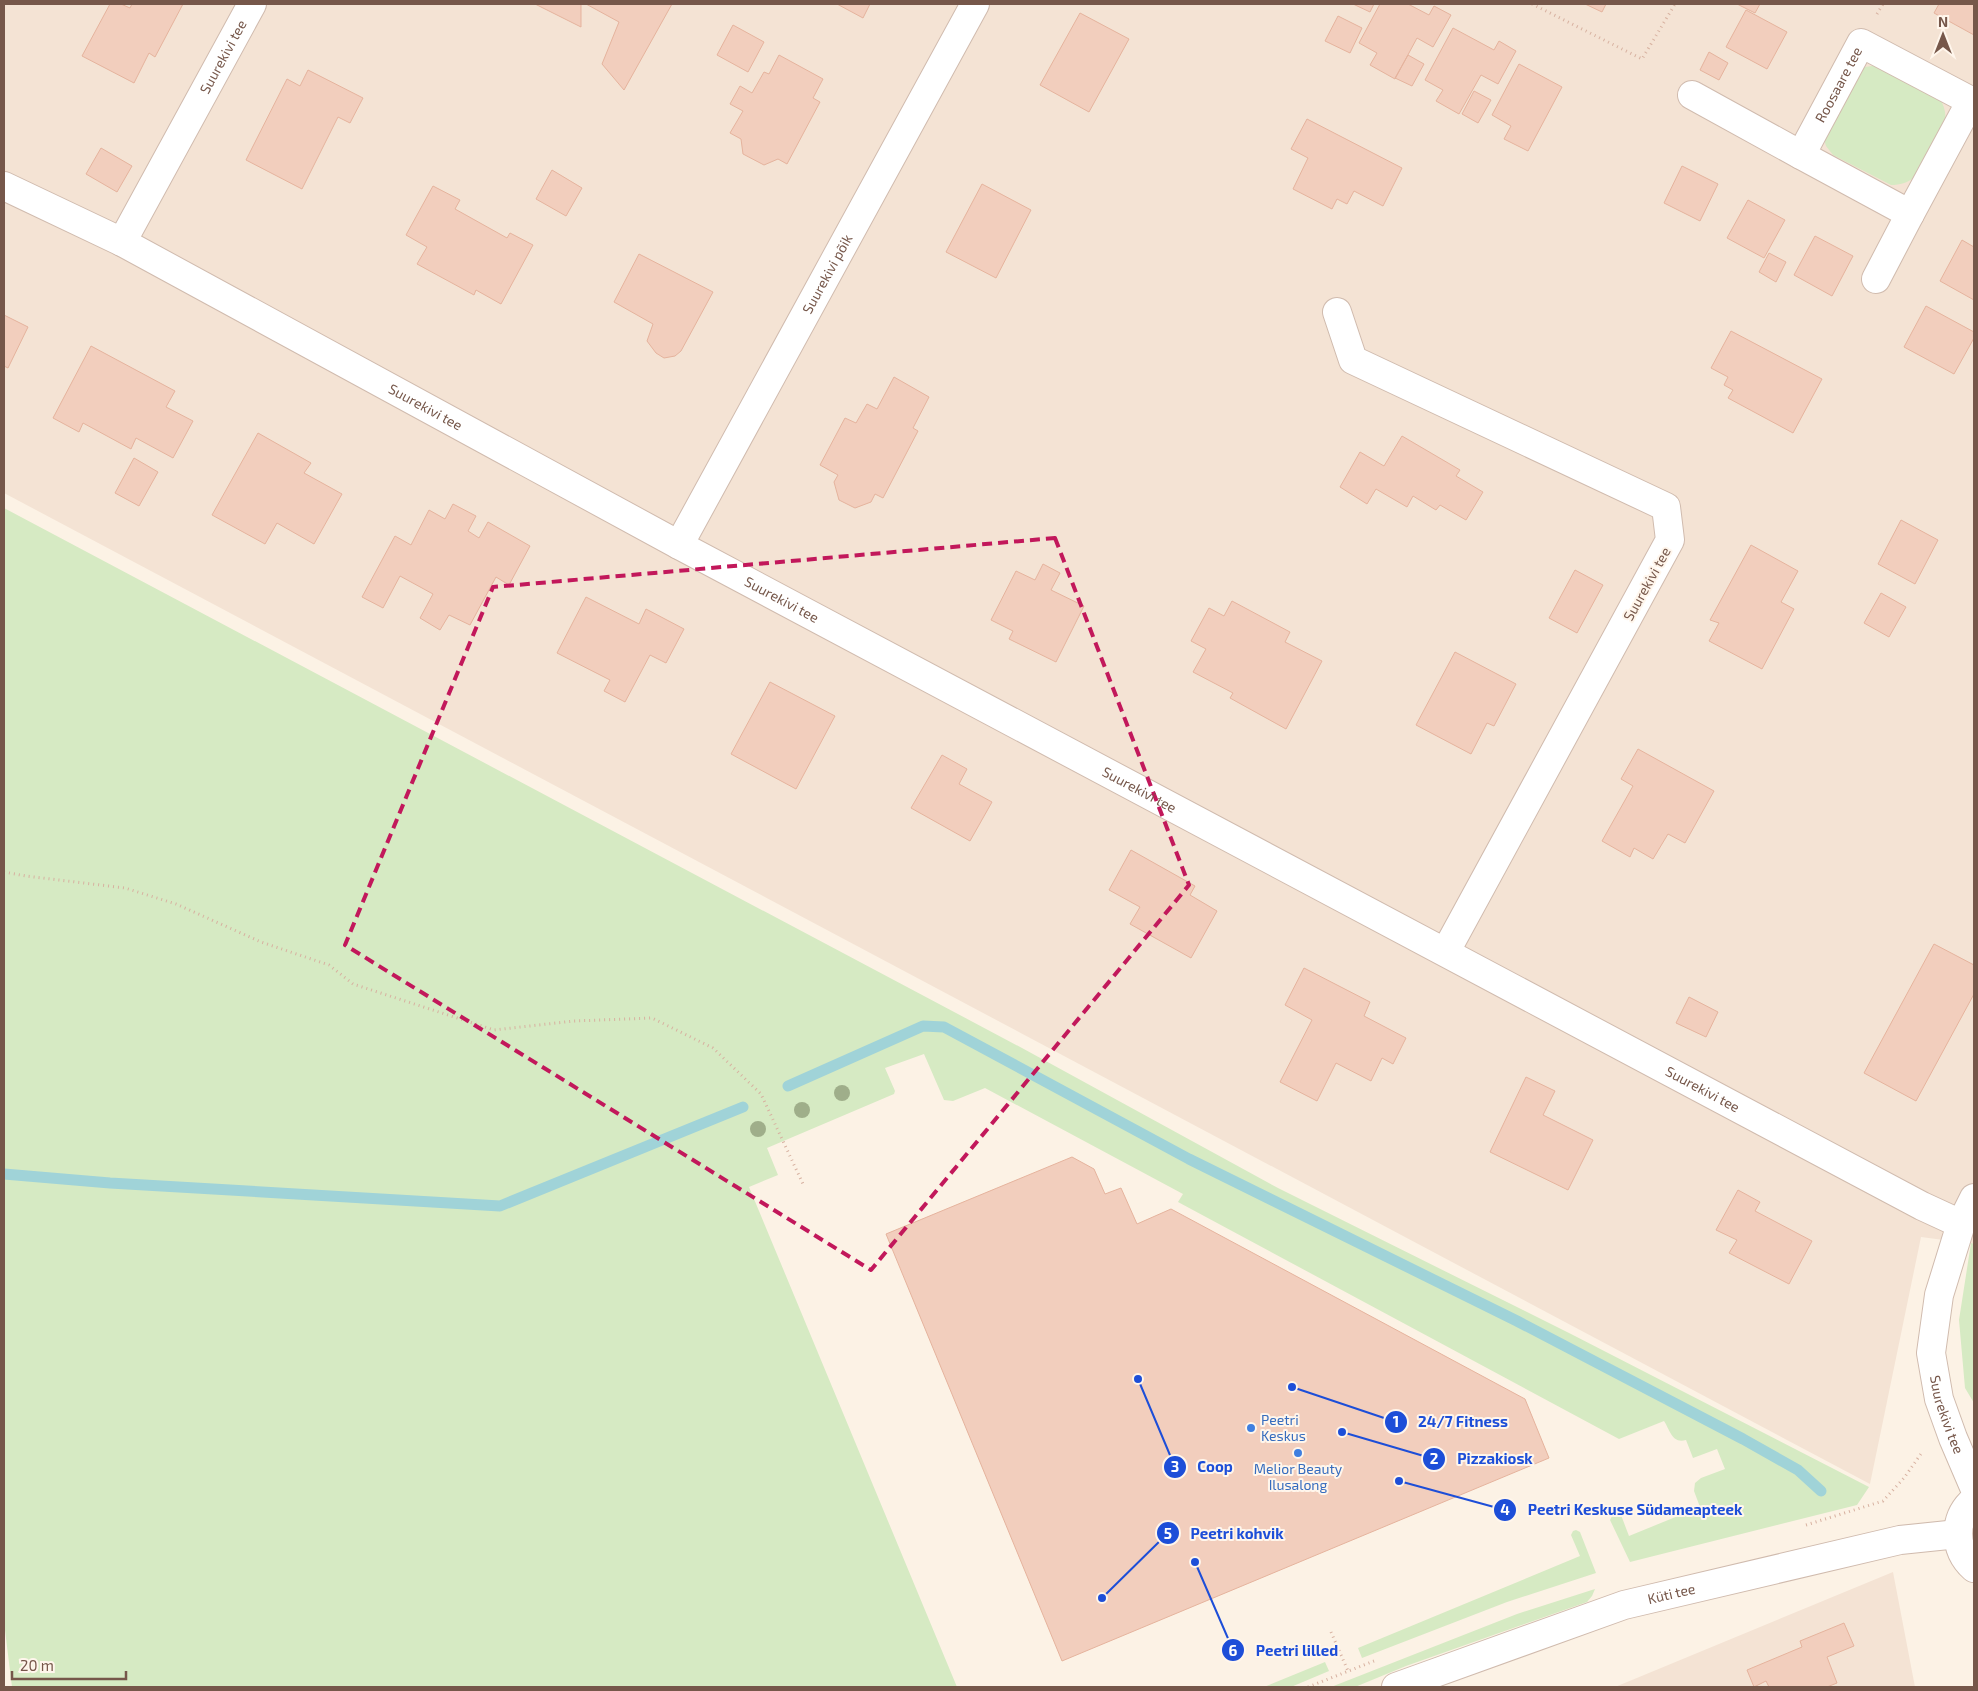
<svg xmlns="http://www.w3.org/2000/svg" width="1978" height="1691" font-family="'Exo 2',sans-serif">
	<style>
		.residential { fill: #f4e3d4 }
		.green { fill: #d6eac3 }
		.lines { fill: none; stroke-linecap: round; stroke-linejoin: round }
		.stream { stroke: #a0d3d8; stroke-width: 11 }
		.building { fill: #f2cebd; stroke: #e5b39d }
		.minor-casing { stroke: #d0bbae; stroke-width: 30 }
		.path { stroke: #d7b1a0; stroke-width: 3; stroke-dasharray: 1 4; stroke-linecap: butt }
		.minor { stroke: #fff; stroke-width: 28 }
		.tree { fill: #9fae8a }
		.marked { fill: none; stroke: #c2185b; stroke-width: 4; stroke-dasharray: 10 6; stroke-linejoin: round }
		.shop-dot { fill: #3f7fe0; stroke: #fff6ec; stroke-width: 2 }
		.labels { text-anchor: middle; stroke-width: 4; stroke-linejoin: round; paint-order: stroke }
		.street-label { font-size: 14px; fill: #76574a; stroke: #fff6ec }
		.shop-label { font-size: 14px; fill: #366cbe; stroke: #fff6ec; text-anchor: start }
		.leader { fill: none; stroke: #1d4ed8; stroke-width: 2 }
		.callout-dot { fill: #1d4ed8; stroke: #fff6ec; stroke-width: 2 }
		.mark-label { font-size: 15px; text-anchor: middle; font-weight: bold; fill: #fff }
		.callout-label { font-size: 15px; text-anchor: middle; font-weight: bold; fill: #1d4ed8; stroke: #fff6ec; stroke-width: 4; stroke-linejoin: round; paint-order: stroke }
	</style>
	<rect width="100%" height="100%" fill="#fcf2e5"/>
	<path class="residential" d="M 4,4 L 1974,4 L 1974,1244 L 1921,1237 L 1870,1484 L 4,493 Z
		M 1893,1572 L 1915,1687 L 1615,1687 Z"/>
	<path class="green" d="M 1879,65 L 1939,97 C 1945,107 1947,115 1944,126 L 1915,177 C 1907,183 1900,185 1891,185 L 1833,155 L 1826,146 L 1824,139 L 1856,73 L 1865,67 Z
		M 4,508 L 1022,1048 L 1278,1188 L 1571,1334 L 1869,1487 L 1857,1505 L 1630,1562 L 1610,1520 L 1612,1516 L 1617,1514 L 1621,1515 L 1629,1536 L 1700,1507 L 1694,1491 L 1695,1483 L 1701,1478 L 1725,1469 L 1717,1449 L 1693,1458 L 1686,1440 C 1672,1444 1670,1430 1664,1421 L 1619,1439 L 1178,1202 L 1183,1194 L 985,1088 L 953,1101 L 944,1100 L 924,1054 L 885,1068 L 895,1091 L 894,1094 L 767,1148 L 778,1175 L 749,1187 L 957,1687 L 12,1687 L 4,1622 Z
		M 1971,1243 L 1974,1244 L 1974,1403 L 1965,1388 L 1959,1320 Z
		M 1576,1530 L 1580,1532 L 1596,1573 L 1507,1602 L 1362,1658 L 1358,1648 L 1580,1556 L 1571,1535 L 1573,1531 Z
		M 1595,1589 L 1592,1596 L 1587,1602 L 1406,1666 L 1355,1687 L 1331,1687 L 1517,1614 Z
		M 1325,1662 L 1329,1671 L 1291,1687 L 1264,1687 Z"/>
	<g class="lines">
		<path class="stream" d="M 788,1086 L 923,1026 L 944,1027 L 1189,1159 L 1517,1321 L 1743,1439 L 1798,1470 L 1821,1491
			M 4,1174 L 110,1183 L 500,1206 L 743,1107"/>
	</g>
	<path class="building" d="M 110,4 L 121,4 L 130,8 L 132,4 L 183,4 L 155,57 L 149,53 L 134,83 L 82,56 Z
		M 535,4 L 581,4 L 581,27 Z
		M 586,4 L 672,4 L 624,90 L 602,64 L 619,22 Z
		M 837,4 L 870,4 L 863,18 Z
		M 1353,4 L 1374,4 L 1370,12 Z
		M 1380,4 L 1408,4 L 1429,15 L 1434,6 L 1451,15 L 1433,47 L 1417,38 L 1395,79 L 1370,65 L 1377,53 L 1359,43 Z
		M 1585,4 L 1606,4 L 1602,12 Z
		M 1737,4 L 1760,4 L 1755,13 Z
		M 1939,4 L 1974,4 L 1974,35 L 1934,13 Z
		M 1746,10 L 1787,32 L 1767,69 L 1726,47 Z
		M 1080,13 L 1129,39 L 1089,112 L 1040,85 Z
		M 1338,16 L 1362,28 L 1350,53 L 1325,41 Z
		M 733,25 L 764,42 L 748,72 L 717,55 Z
		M 1453,28 L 1494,50 L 1499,41 L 1516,51 L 1498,84 L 1481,75 L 1459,114 L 1436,101 L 1443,90 L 1425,80 Z
		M 1709,52 L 1728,63 L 1719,80 L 1700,70 Z
		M 779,55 L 823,79 L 813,98 L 820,102 L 787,164 L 778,159 L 764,165 L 743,154 L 741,139 L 730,133 L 743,111 L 730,104 L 740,86 L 752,93 L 764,72 L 769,74 Z
		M 1408,55 L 1424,64 L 1412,86 L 1395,78 Z
		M 1519,64 L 1562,87 L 1528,151 L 1504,139 L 1511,126 L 1492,115 Z
		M 308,70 L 363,98 L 350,123 L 338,117 L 302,189 L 246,160 L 287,79 L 300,86 Z
		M 1474,91 L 1491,100 L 1478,123 L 1462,114 Z
		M 1307,119 L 1402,168 L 1383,206 L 1354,191 L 1347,204 L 1337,199 L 1332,209 L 1293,189 L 1308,158 L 1291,149 Z
		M 101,148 L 132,166 L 117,192 L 86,174 Z
		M 1682,166 L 1718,184 L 1700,221 L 1664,203 Z
		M 552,170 L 582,188 L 566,216 L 536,199 Z
		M 982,184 L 1031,210 L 996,278 L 946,252 Z
		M 433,186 L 460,200 L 455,209 L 507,238 L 510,233 L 533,245 L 501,304 L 476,290 L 474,295 L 417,264 L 427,247 L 406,235 Z
		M 1748,200 L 1785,220 L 1764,258 L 1727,238 Z
		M 1815,236 L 1853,256 L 1832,296 L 1794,275 Z
		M 1962,240 L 1974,247 L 1974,300 L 1940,281 Z
		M 1769,253 L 1786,262 L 1776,282 L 1759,272 Z
		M 639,254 L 713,292 L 681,351 L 675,356 L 664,358 L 656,353 L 647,341 L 653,324 L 614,302 Z
		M 1926,306 L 1974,332 L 1974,338 L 1954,374 L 1904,347 Z
		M 4,315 L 28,327 L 8,368 L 4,366 Z
		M 1731,331 L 1822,379 L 1793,433 L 1728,398 L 1733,390 L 1724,385 L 1728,377 L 1711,368 Z
		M 91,346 L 175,391 L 166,407 L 193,421 L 173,458 L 136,438 L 131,449 L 83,423 L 79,432 L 53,418 Z
		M 894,377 L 929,397 L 913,428 L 918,431 L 883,498 L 875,494 L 871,502 L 855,508 L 839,500 L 834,482 L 838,475 L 820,465 L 845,418 L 856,423 L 867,404 L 877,409 Z
		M 258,433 L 311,463 L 304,473 L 342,494 L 314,544 L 277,523 L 265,544 L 212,515 Z
		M 1402,436 L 1460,470 L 1456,476 L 1483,492 L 1466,520 L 1440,505 L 1436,510 L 1413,496 L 1407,507 L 1376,489 L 1367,504 L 1340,487 L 1360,452 L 1384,466 Z
		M 134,458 L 158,472 L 139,506 L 115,493 Z
		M 453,504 L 476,516 L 468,531 L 479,538 L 488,522 L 530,546 L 509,585 L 496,577 L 470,625 L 449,615 L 440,630 L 420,618 L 433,594 L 400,576 L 383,608 L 362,597 L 395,536 L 411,545 L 429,510 L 445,519 Z
		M 1901,520 L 1938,540 L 1915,584 L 1878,564 Z
		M 1751,545 L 1798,571 L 1781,602 L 1794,609 L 1762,669 L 1709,641 L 1719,623 L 1710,620 Z
		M 1043,564 L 1060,573 L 1051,590 L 1084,606 L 1056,662 L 1009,639 L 1013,631 L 991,620 L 1016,571 L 1035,580 Z
		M 1575,570 L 1603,585 L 1577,633 L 1549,618 Z
		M 1881,593 L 1906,607 L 1889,637 L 1864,623 Z
		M 586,597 L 639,624 L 646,609 L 684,629 L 666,663 L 650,655 L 625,702 L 604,691 L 610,680 L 557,653 Z
		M 1232,601 L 1290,632 L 1285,642 L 1322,661 L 1286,729 L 1230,698 L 1233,693 L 1193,672 L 1206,649 L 1191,641 L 1209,608 L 1224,616 Z
		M 1455,652 L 1516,684 L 1494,726 L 1487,723 L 1471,754 L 1416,725 Z
		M 770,682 L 835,716 L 796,789 L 731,754 Z
		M 1638,749 L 1714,791 L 1685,843 L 1668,834 L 1653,859 L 1634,848 L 1630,857 L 1602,841 L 1633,786 L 1621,779 Z
		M 942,755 L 967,769 L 959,784 L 992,802 L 970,841 L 911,808 Z
		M 1131,850 L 1195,886 L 1190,895 L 1217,911 L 1191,958 L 1130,924 L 1140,907 L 1109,890 Z
		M 1934,944 L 1974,965 L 1974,994 L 1916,1101 L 1864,1073 Z
		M 1304,968 L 1370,1002 L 1364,1016 L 1406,1038 L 1393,1064 L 1382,1058 L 1371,1081 L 1336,1063 L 1317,1101 L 1280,1082 L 1312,1020 L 1285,1005 Z
		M 1689,997 L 1718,1012 L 1706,1037 L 1676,1023 Z
		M 1526,1077 L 1555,1091 L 1543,1115 L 1593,1140 L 1568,1190 L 1490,1152 Z
		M 1072,1157 L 1094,1169 L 1105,1194 L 1121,1188 L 1137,1224 L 1171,1209 L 1525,1399 L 1549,1458 L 1062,1661 L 886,1234 Z
		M 1738,1190 L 1760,1202 L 1755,1211 L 1812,1241 L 1789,1284 L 1729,1253 L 1737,1240 L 1716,1230 Z
		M 1844,1623 L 1854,1646 L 1827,1657 L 1837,1683 L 1827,1687 L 1769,1687 L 1766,1681 L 1754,1687 L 1747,1670 L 1802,1647 L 1800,1641 Z"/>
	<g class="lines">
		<defs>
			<g id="minor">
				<path d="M 1692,95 L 1801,155"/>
				<path id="s1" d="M 1971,101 L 1910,214 L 1801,155 L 1861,43 L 1971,101 L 1974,103"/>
				<path id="s2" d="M 4,186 L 122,242 L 679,545 L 1922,1206 L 1961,1224 L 1939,1295 L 1931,1353 L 1939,1399 L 1953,1438 L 1974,1487"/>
				<path id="s3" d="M 122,242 L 252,4"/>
				<path d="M 1876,279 L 1910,214"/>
				<path d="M 1337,312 L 1353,360 L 1666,507 L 1670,540 L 1446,951"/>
				<path id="s4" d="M 679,545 L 975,4"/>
				<path d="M 1961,1224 L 1974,1198"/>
				<path d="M 1974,1500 C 1953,1518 1953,1549 1974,1568"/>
				<path id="s5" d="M 1396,1687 L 1624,1605 L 1900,1540 L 1958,1534"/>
			</g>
		</defs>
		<use href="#minor" class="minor-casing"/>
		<path class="path" d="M 1532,4 L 1642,59 L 1675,4
			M 1877,14 L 1883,4
			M 4,872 L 26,876 L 125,888 L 176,904 L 261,942 L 329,965 L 353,984 L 494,1030 L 574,1021 L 652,1018 L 713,1048 L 761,1094 L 803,1184
			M 1806,1525 L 1883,1501 L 1904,1478 L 1923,1451
			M 1331,1632 L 1348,1671
			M 1308,1687 L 1374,1661"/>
		<use href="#minor" class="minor"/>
	</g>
	<g class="tree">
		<circle cx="842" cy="1093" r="8"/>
		<circle cx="802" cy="1110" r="8"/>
		<circle cx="758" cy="1129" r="8"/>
	</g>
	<path class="marked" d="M 1055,538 L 1189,885 L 871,1270 L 345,945 L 493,587 Z"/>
	<g class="shop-dot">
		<circle cx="1251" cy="1428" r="5"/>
		<circle cx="1298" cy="1453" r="5"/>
	</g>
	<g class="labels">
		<g class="street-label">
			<text dy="5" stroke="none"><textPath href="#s3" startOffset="211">Suurekivi tee</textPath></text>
			<text dy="5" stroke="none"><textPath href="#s1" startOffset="332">Roosaare tee</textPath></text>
			<text dy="5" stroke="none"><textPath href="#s4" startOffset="309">Suurekivi põik</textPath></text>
			<text dy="5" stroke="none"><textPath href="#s2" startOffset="476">Suurekivi tee</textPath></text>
			<text transform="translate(1647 584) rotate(-61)" y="5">Suurekivi tee</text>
			<text dy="5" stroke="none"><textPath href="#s2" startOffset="881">Suurekivi tee</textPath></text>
			<text dy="5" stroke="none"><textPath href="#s2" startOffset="1286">Suurekivi tee</textPath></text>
			<text dy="5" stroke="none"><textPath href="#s2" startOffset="1924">Suurekivi tee</textPath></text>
			<text dy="5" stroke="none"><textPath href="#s2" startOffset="2412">Suurekivi tee</textPath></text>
			<text dy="5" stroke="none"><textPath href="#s5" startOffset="291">Küti tee</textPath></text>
		</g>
		<g class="shop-label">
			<text x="1261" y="1425">Peetri<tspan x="1261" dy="16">Keskus</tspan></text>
			<text x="1298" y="1474" text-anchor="middle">Melior Beauty<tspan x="1298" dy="16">Ilusalong</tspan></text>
		</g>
	</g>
	<path class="leader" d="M1292 1387L1396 1422M1342 1432L1434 1459M1138 1379L1175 1467M1399 1481L1505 1510M1102 1598L1168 1533M1195 1562L1233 1650"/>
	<g class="callout-dot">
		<circle cx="1292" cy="1387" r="5"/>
		<circle cx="1342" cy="1432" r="5"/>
		<circle cx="1138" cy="1379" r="5"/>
		<circle cx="1399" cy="1481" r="5"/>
		<circle cx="1102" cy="1598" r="5"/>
		<circle cx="1195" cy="1562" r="5"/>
		<circle cx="1396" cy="1422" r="12"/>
		<circle cx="1434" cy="1459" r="12"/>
		<circle cx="1175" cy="1467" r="12"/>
		<circle cx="1505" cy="1510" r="12"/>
		<circle cx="1168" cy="1533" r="12"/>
		<circle cx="1233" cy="1650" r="12"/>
	</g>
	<g class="mark-label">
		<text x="1396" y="1427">1</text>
		<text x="1434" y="1464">2</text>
		<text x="1175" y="1472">3</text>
		<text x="1505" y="1515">4</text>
		<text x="1168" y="1539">5</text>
		<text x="1233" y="1656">6</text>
	</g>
	<g class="callout-label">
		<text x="1463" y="1427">24/7 Fitness</text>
		<text x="1495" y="1464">Pizzakiosk</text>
		<text x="1215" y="1472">Coop</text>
		<text x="1635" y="1515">Peetri Keskuse Südameapteek</text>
		<text x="1237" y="1539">Peetri kohvik</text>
		<text x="1297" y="1656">Peetri lilled</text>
	</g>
	<rect width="1978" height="1691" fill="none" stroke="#76574a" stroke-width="10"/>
	<g transform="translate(1943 35)" stroke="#fff6ec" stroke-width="4" paint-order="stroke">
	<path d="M0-4L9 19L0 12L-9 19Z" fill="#76574a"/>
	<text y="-8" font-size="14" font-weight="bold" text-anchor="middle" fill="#76574a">N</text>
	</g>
	<path d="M12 1671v8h114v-8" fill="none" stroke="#76574a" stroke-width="2.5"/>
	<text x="20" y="1671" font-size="15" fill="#76574a" stroke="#fff6ec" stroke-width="4" paint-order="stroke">20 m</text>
</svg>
